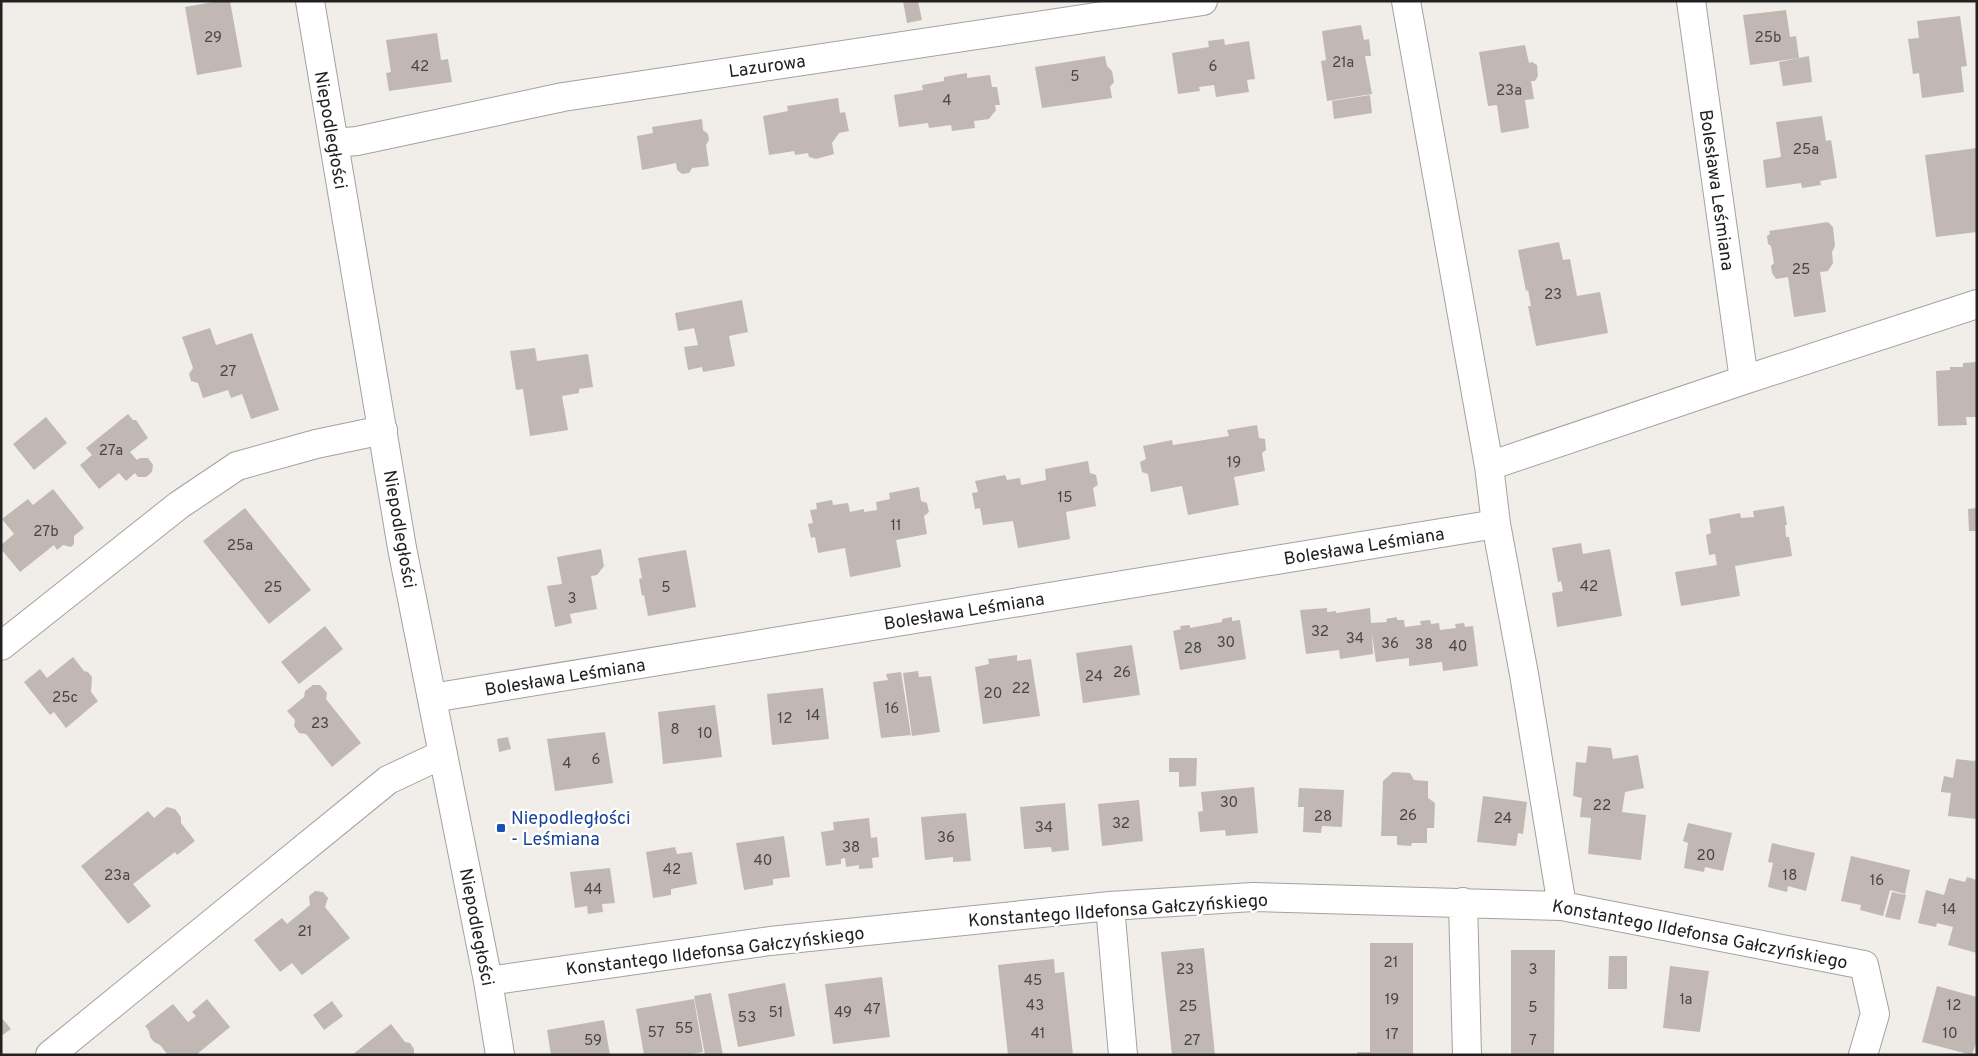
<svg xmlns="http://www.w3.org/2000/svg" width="1978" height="1056" font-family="Overpass,sans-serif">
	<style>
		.building { fill: #c1b8b4 }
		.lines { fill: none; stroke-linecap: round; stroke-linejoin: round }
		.minor-casing { stroke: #a2a2a2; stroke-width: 30 }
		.minor { stroke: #fff; stroke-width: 28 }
		.transit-dot { fill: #1a4fb4; stroke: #fff; stroke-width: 2 }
		.labels { text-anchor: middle; stroke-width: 5; stroke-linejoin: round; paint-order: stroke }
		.number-label { font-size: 15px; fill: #494746 }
		.street-label { font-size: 18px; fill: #212121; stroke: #fff }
		.transit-label { font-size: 18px; fill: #164399; stroke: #fff; text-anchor: start }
	</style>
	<rect width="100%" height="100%" fill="#f1ede8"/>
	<path class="building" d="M 219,1 L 230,1 L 242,67 L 197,75 L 185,7 Z
		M 903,1 L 918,1 L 922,20 L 907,23 Z
		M 1786,10 L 1790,37 L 1796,36 L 1799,58 L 1750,65 L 1743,15 Z
		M 1960,16 L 1967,66 L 1961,67 L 1964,92 L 1922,98 L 1919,73 L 1913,74 L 1908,39 L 1919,38 L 1917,21 Z
		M 1361,25 L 1364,40 L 1369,39 L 1371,56 L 1365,56 L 1372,94 L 1327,101 L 1321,61 L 1326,60 L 1322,31 Z
		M 437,33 L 441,60 L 448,59 L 452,82 L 389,91 L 386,73 L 391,72 L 386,40 Z
		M 1224,39 L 1225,45 L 1249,41 L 1255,79 L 1247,80 L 1249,92 L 1216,97 L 1214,85 L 1199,87 L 1200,91 L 1178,94 L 1172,53 L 1209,47 L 1208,41 Z
		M 1525,45 L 1529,63 L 1532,62 L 1537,65 L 1538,76 L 1535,81 L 1531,81 L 1534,99 L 1525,100 L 1529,128 L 1501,133 L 1497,105 L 1488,106 L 1479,52 Z
		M 1105,56 L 1107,66 L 1112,71 L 1114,82 L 1110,87 L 1112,98 L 1042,108 L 1035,67 Z
		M 1809,56 L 1812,82 L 1783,86 L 1779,62 Z
		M 967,73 L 967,78 L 990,75 L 992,87 L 997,87 L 1000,105 L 995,105 L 996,110 L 989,119 L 974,121 L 975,128 L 952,131 L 951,125 L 929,128 L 928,123 L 899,127 L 894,95 L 923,90 L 922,85 L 944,81 L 944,77 Z
		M 1370,95 L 1372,113 L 1334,119 L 1332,101 Z
		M 838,98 L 840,113 L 845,112 L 849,131 L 839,133 L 832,143 L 834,154 L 816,159 L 809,157 L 808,153 L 795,155 L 794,151 L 769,155 L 763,116 L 788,111 L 787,106 Z
		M 1822,116 L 1826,141 L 1831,140 L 1837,178 L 1820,181 L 1821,185 L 1802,188 L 1801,183 L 1766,188 L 1763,160 L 1781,157 L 1776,122 Z
		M 702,119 L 703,130 L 708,134 L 709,140 L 706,145 L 709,166 L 692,168 L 689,173 L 682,174 L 677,170 L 676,163 L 642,170 L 637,136 L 653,133 L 652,127 Z
		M 1977,148 L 1977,232 L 1936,237 L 1925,155 Z
		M 1828,222 L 1833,227 L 1835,246 L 1832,252 L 1833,263 L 1828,271 L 1820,272 L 1826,312 L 1794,317 L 1788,277 L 1776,279 L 1772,273 L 1771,266 L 1774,263 L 1771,246 L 1768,244 L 1767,236 L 1770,234 L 1769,231 Z
		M 1559,242 L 1563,260 L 1570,259 L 1577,296 L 1600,292 L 1608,333 L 1536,346 L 1528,306 L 1531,306 L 1528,290 L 1526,291 L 1518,250 Z
		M 742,300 L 748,332 L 729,336 L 735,366 L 703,372 L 702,367 L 688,370 L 684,347 L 698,345 L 694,328 L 678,331 L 675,313 Z
		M 210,328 L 216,345 L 252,333 L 279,410 L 251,419 L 242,394 L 231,398 L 228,390 L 203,398 L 198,383 L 191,381 L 189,374 L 193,368 L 182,337 Z
		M 535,348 L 537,361 L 588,354 L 593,387 L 579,389 L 579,393 L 562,396 L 568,430 L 530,436 L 523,389 L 516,390 L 510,351 Z
		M 1977,362 L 1977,417 L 1966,417 L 1967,425 L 1938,426 L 1936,371 L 1950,370 L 1950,367 L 1963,367 L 1963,363 Z
		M 128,414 L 133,420 L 136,420 L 148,438 L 130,452 L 137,460 L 140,458 L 148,458 L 153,465 L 152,472 L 146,477 L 138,477 L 135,473 L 126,481 L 119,473 L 99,489 L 80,465 L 92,455 L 86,448 Z
		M 46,417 L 67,443 L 34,470 L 13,444 Z
		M 1257,425 L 1259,438 L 1265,439 L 1266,450 L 1262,453 L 1265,471 L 1234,477 L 1239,505 L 1188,515 L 1182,486 L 1151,492 L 1148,474 L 1142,472 L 1140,462 L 1146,459 L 1143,446 L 1172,440 L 1173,445 L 1229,436 L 1227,430 Z
		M 1088,461 L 1090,473 L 1096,475 L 1098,485 L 1093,488 L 1096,506 L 1066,512 L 1070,539 L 1018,548 L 1013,521 L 983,525 L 980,508 L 975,509 L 972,493 L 978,492 L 975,481 L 1005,475 L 1007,480 L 1020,478 L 1021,485 L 1046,480 L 1045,469 Z
		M 919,487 L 921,501 L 927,503 L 929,512 L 924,516 L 927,534 L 896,540 L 901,567 L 850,577 L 845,548 L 818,553 L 815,537 L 811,538 L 808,524 L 813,523 L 810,510 L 817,509 L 816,503 L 832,500 L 833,505 L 848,503 L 850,512 L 864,509 L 864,512 L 877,510 L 876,502 L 890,499 L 889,493 Z
		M 53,489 L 84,528 L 74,536 L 74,544 L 71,547 L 63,545 L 57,550 L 54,545 L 20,572 L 1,549 L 1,545 L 14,534 L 2,519 L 28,499 L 33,505 Z
		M 1784,506 L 1787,525 L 1785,525 L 1786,537 L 1789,537 L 1792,556 L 1735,566 L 1740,596 L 1681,606 L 1675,572 L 1717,565 L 1715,554 L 1709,555 L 1706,535 L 1711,533 L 1709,519 L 1740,513 L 1741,518 L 1754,517 L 1753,511 Z
		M 245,508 L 311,590 L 269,624 L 203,541 Z
		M 1977,508 L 1977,531 L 1969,531 L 1968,509 Z
		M 1581,543 L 1583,554 L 1610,549 L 1622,616 L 1557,627 L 1552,593 L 1563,591 L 1561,581 L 1558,582 L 1552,548 Z
		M 601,549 L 604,566 L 597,575 L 591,576 L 597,609 L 570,614 L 572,623 L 555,627 L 547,586 L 562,584 L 557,557 Z
		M 686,550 L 696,607 L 648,616 L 644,595 L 642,596 L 639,579 L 642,578 L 638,558 Z
		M 1327,608 L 1327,612 L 1336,611 L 1336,613 L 1370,608 L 1371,623 L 1387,622 L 1386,619 L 1397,617 L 1397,620 L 1404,620 L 1405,627 L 1421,625 L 1420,621 L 1430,620 L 1431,624 L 1439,623 L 1440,630 L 1456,628 L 1455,624 L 1464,623 L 1465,627 L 1473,626 L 1478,666 L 1443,671 L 1442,662 L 1409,666 L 1409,658 L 1376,662 L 1372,634 L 1373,654 L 1340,659 L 1339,650 L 1306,654 L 1300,610 Z
		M 1232,617 L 1232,621 L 1240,620 L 1246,659 L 1180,670 L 1173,631 L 1181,629 L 1180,626 L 1190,625 L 1190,628 L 1222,622 L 1222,619 Z
		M 325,626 L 343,649 L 299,684 L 281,662 Z
		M 1132,645 L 1140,695 L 1083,703 L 1076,653 Z
		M 1017,655 L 1017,661 L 1031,659 L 1040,716 L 983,724 L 975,667 L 989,664 L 988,659 Z
		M 73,657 L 84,671 L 88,672 L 92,677 L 91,692 L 98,701 L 66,728 L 54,712 L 50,715 L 24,682 L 40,669 L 47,678 Z
		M 918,671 L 919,677 L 931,676 L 940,732 L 912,736 L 903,673 Z
		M 901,672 L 911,735 L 881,738 L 873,682 L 888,680 L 886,674 Z
		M 313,685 L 320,685 L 327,693 L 326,699 L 361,743 L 332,767 L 306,734 L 299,733 L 294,726 L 295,720 L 287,711 L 304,697 L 305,691 Z
		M 823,688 L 829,739 L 772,745 L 767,694 Z
		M 715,705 L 722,757 L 663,764 L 658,712 Z
		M 605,732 L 613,783 L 555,791 L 547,739 Z
		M 508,737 L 511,749 L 499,752 L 497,739 Z
		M 1588,746 L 1611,748 L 1613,759 L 1638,755 L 1644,788 L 1625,792 L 1622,812 L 1646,815 L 1641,860 L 1588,854 L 1591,818 L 1580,817 L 1582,798 L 1573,796 L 1576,762 L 1586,763 Z
		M 1169,758 L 1197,758 L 1196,786 L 1179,787 L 1179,772 L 1169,772 Z
		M 1956,759 L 1974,761 L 1977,759 L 1977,819 L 1948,816 L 1951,793 L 1941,792 L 1941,790 L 1944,776 L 1953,778 Z
		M 1393,772 L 1410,773 L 1414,780 L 1428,781 L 1428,798 L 1435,803 L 1434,828 L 1427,828 L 1427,843 L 1412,843 L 1411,846 L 1397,845 L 1397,836 L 1381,836 L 1383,781 Z
		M 1254,787 L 1258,833 L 1226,836 L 1225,830 L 1200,832 L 1198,812 L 1203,811 L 1201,792 Z
		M 1299,788 L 1344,790 L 1342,827 L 1322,826 L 1321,833 L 1303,832 L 1304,807 L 1298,807 Z
		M 1483,796 L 1527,802 L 1523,834 L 1518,833 L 1516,846 L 1477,842 Z
		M 1139,800 L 1143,841 L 1102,846 L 1098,804 Z
		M 1065,803 L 1069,850 L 1052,852 L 1051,847 L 1024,849 L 1020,807 Z
		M 167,807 L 175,809 L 181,817 L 181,823 L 195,841 L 177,855 L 175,852 L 133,884 L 151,906 L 128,924 L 81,866 L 148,811 L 154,818 Z
		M 966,813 L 971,861 L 953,862 L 953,857 L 925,860 L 921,817 Z
		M 869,818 L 871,838 L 877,837 L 879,857 L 872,858 L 873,868 L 859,869 L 859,865 L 846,867 L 845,858 L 841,859 L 841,864 L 826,866 L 821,832 L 834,830 L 833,822 Z
		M 1688,823 L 1732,833 L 1723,871 L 1705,867 L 1704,872 L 1684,868 L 1688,843 L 1683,841 Z
		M 784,836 L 790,877 L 773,879 L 773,885 L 744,890 L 736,843 Z
		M 1772,843 L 1815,853 L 1806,891 L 1788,886 L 1787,892 L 1768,887 L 1773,863 L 1768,862 Z
		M 675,847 L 677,854 L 692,852 L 697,884 L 671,889 L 671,895 L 653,898 L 646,852 Z
		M 1851,856 L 1910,870 L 1905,894 L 1890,890 L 1883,916 L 1860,910 L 1861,905 L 1841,901 Z
		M 610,868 L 615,903 L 602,904 L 603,912 L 588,914 L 587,906 L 575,908 L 570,872 Z
		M 1967,877 L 1977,880 L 1977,953 L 1948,945 L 1953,927 L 1937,923 L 1936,927 L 1918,923 L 1926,890 L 1944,895 L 1949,878 L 1965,882 Z
		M 315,891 L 323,892 L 328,898 L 325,907 L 350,938 L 302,975 L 292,963 L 280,972 L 254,940 L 282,918 L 287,924 L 310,905 L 309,896 Z
		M 1892,892 L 1906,895 L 1900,920 L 1885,917 Z
		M 1370,943 L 1413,943 L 1413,1055 L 1357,1055 L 1357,1052 L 1370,1052 Z
		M 1204,948 L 1215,1055 L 1172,1055 L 1161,952 Z
		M 1511,950 L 1555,950 L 1554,1055 L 1511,1055 Z
		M 1609,956 L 1627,956 L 1627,989 L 1608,989 Z
		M 1054,959 L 1055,973 L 1064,972 L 1073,1055 L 1008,1055 L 998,965 Z
		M 1670,966 L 1709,971 L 1700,1032 L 1663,1028 Z
		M 882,977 L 890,1037 L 833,1044 L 825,984 Z
		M 785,983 L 795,1036 L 738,1047 L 728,994 Z
		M 1937,986 L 1977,997 L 1977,1040 L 1972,1055 L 1922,1042 Z
		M 711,993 L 723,1055 L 705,1055 L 694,996 Z
		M 207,999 L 230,1027 L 196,1055 L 168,1055 L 160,1045 L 154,1042 L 150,1037 L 149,1031 L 145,1026 L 173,1004 L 188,1022 L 196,1016 L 192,1012 Z
		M 694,999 L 703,1052 L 686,1055 L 644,1055 L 636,1009 Z
		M 332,1001 L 343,1016 L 324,1030 L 313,1015 Z
		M 1,1017 L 11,1029 L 1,1036 Z
		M 604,1020 L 610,1055 L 551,1055 L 547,1030 Z
		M 391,1024 L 405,1042 L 410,1043 L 414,1049 L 414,1053 L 415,1055 L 352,1055 Z"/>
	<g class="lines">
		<defs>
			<path id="minor" d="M 310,1 L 402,548 L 488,981 L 500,1055
				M 1406,1 L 1489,466 L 1496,524 L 1524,674 L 1562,906
				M 1691,1 L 1744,380
				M 334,143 L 357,141 L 563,97 L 1203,1
				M 1489,466 L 1744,380 L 1977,304
				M 1,646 L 179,505 L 237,466 L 316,444 L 383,430
				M 432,698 L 1496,524
				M 1463,902 L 1467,1055
				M 1110,906 L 1123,1055
				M 488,981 L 770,941 L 1110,906 L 1253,897 L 1562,906 L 1864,965 L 1875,1014 L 1863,1055
				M 50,1055 L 388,780 L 443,754"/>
		</defs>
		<use href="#minor" class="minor-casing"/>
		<use href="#minor" class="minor"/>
	</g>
	<rect class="transit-dot" x="496" y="823" width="10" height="10" rx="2.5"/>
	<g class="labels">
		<g class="number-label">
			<text x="213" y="42">29</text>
			<text x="1768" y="42">25b</text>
			<text x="1343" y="67">21a</text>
			<text x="420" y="71">42</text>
			<text x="1213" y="71">6</text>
			<text x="1075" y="81">5</text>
			<text x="1509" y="95">23a</text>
			<text x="947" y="105">4</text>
			<text x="1806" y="154">25a</text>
			<text x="1801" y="274">25</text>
			<text x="1553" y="299">23</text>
			<text x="228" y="376">27</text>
			<text x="111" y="455">27a</text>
			<text x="1234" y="467">19</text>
			<text x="1065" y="502">15</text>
			<text x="896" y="530">11</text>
			<text x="46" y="536">27b</text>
			<text x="240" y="550">25a</text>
			<text x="1589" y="591">42</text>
			<text x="273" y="592">25</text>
			<text x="666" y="592">5</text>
			<text x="572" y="603">3</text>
			<text x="1320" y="636">32</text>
			<text x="1355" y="643">34</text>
			<text x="1226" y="647">30</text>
			<text x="1390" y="648">36</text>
			<text x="1424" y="649">38</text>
			<text x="1458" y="651">40</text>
			<text x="1193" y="653">28</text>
			<text x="1122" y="677">26</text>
			<text x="1094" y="681">24</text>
			<text x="1021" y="693">22</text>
			<text x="993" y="698">20</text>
			<text x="65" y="702">25c</text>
			<text x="892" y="713">16</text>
			<text x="813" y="720">14</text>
			<text x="785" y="723">12</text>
			<text x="320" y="728">23</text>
			<text x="675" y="734">8</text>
			<text x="705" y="738">10</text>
			<text x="596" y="764">6</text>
			<text x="567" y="768">4</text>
			<text x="1229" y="807">30</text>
			<text x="1602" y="810">22</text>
			<text x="1408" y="820">26</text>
			<text x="1323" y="821">28</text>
			<text x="1503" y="823">24</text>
			<text x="1121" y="828">32</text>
			<text x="1044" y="832">34</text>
			<text x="946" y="842">36</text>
			<text x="851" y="852">38</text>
			<text x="1706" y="860">20</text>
			<text x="763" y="865">40</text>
			<text x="672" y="874">42</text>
			<text x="117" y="880">23a</text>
			<text x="1790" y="880">18</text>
			<text x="1877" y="885">16</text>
			<text x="593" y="894">44</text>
			<text x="1949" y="914">14</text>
			<text x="305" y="936">21</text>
			<text x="1391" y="967">21</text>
			<text x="1185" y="974">23</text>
			<text x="1533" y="974">3</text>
			<text x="1033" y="985">45</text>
			<text x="1392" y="1004">19</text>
			<text x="1686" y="1004">1a</text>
			<text x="1035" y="1010">43</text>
			<text x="1954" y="1010">12</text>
			<text x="1188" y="1011">25</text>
			<text x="1533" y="1012">5</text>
			<text x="872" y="1014">47</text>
			<text x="776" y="1017">51</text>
			<text x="843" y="1017">49</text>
			<text x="747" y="1022">53</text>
			<text x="684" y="1033">55</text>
			<text x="656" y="1037">57</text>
			<text x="1038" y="1038">41</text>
			<text x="1950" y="1038">10</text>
			<text x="1392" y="1039">17</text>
			<text x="593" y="1045">59</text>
			<text x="1192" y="1045">27</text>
			<text x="1533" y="1045">7</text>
		</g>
		<g class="street-label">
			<text transform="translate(767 66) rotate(-8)" y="6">Lazurowa</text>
			<text transform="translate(331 130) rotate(80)" y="6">Niepodległości</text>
			<text transform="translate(1717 190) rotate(82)" y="6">Bolesława Leśmiana</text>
			<text transform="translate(400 529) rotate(80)" y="6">Niepodległości</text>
			<text transform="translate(1364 546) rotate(-9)" y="6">Bolesława Leśmiana</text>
			<text transform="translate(964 611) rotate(-9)" y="6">Bolesława Leśmiana</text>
			<text transform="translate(565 677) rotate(-9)" y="6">Bolesława Leśmiana</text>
			<text transform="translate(1118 910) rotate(-4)" y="6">Konstantego Ildefonsa Gałczyńskiego</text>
			<text transform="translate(477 927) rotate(79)" y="6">Niepodległości</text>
			<text transform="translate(1700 934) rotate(11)" y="6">Konstantego Ildefonsa Gałczyńskiego</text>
			<text transform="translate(715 951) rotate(-7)" y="6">Konstantego Ildefonsa Gałczyńskiego</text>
		</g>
		<g class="transit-label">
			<text x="511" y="824">Niepodległości<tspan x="511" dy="21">- Leśmiana</tspan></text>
		</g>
	</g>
	<rect width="1978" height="1056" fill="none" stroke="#212121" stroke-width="5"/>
</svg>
